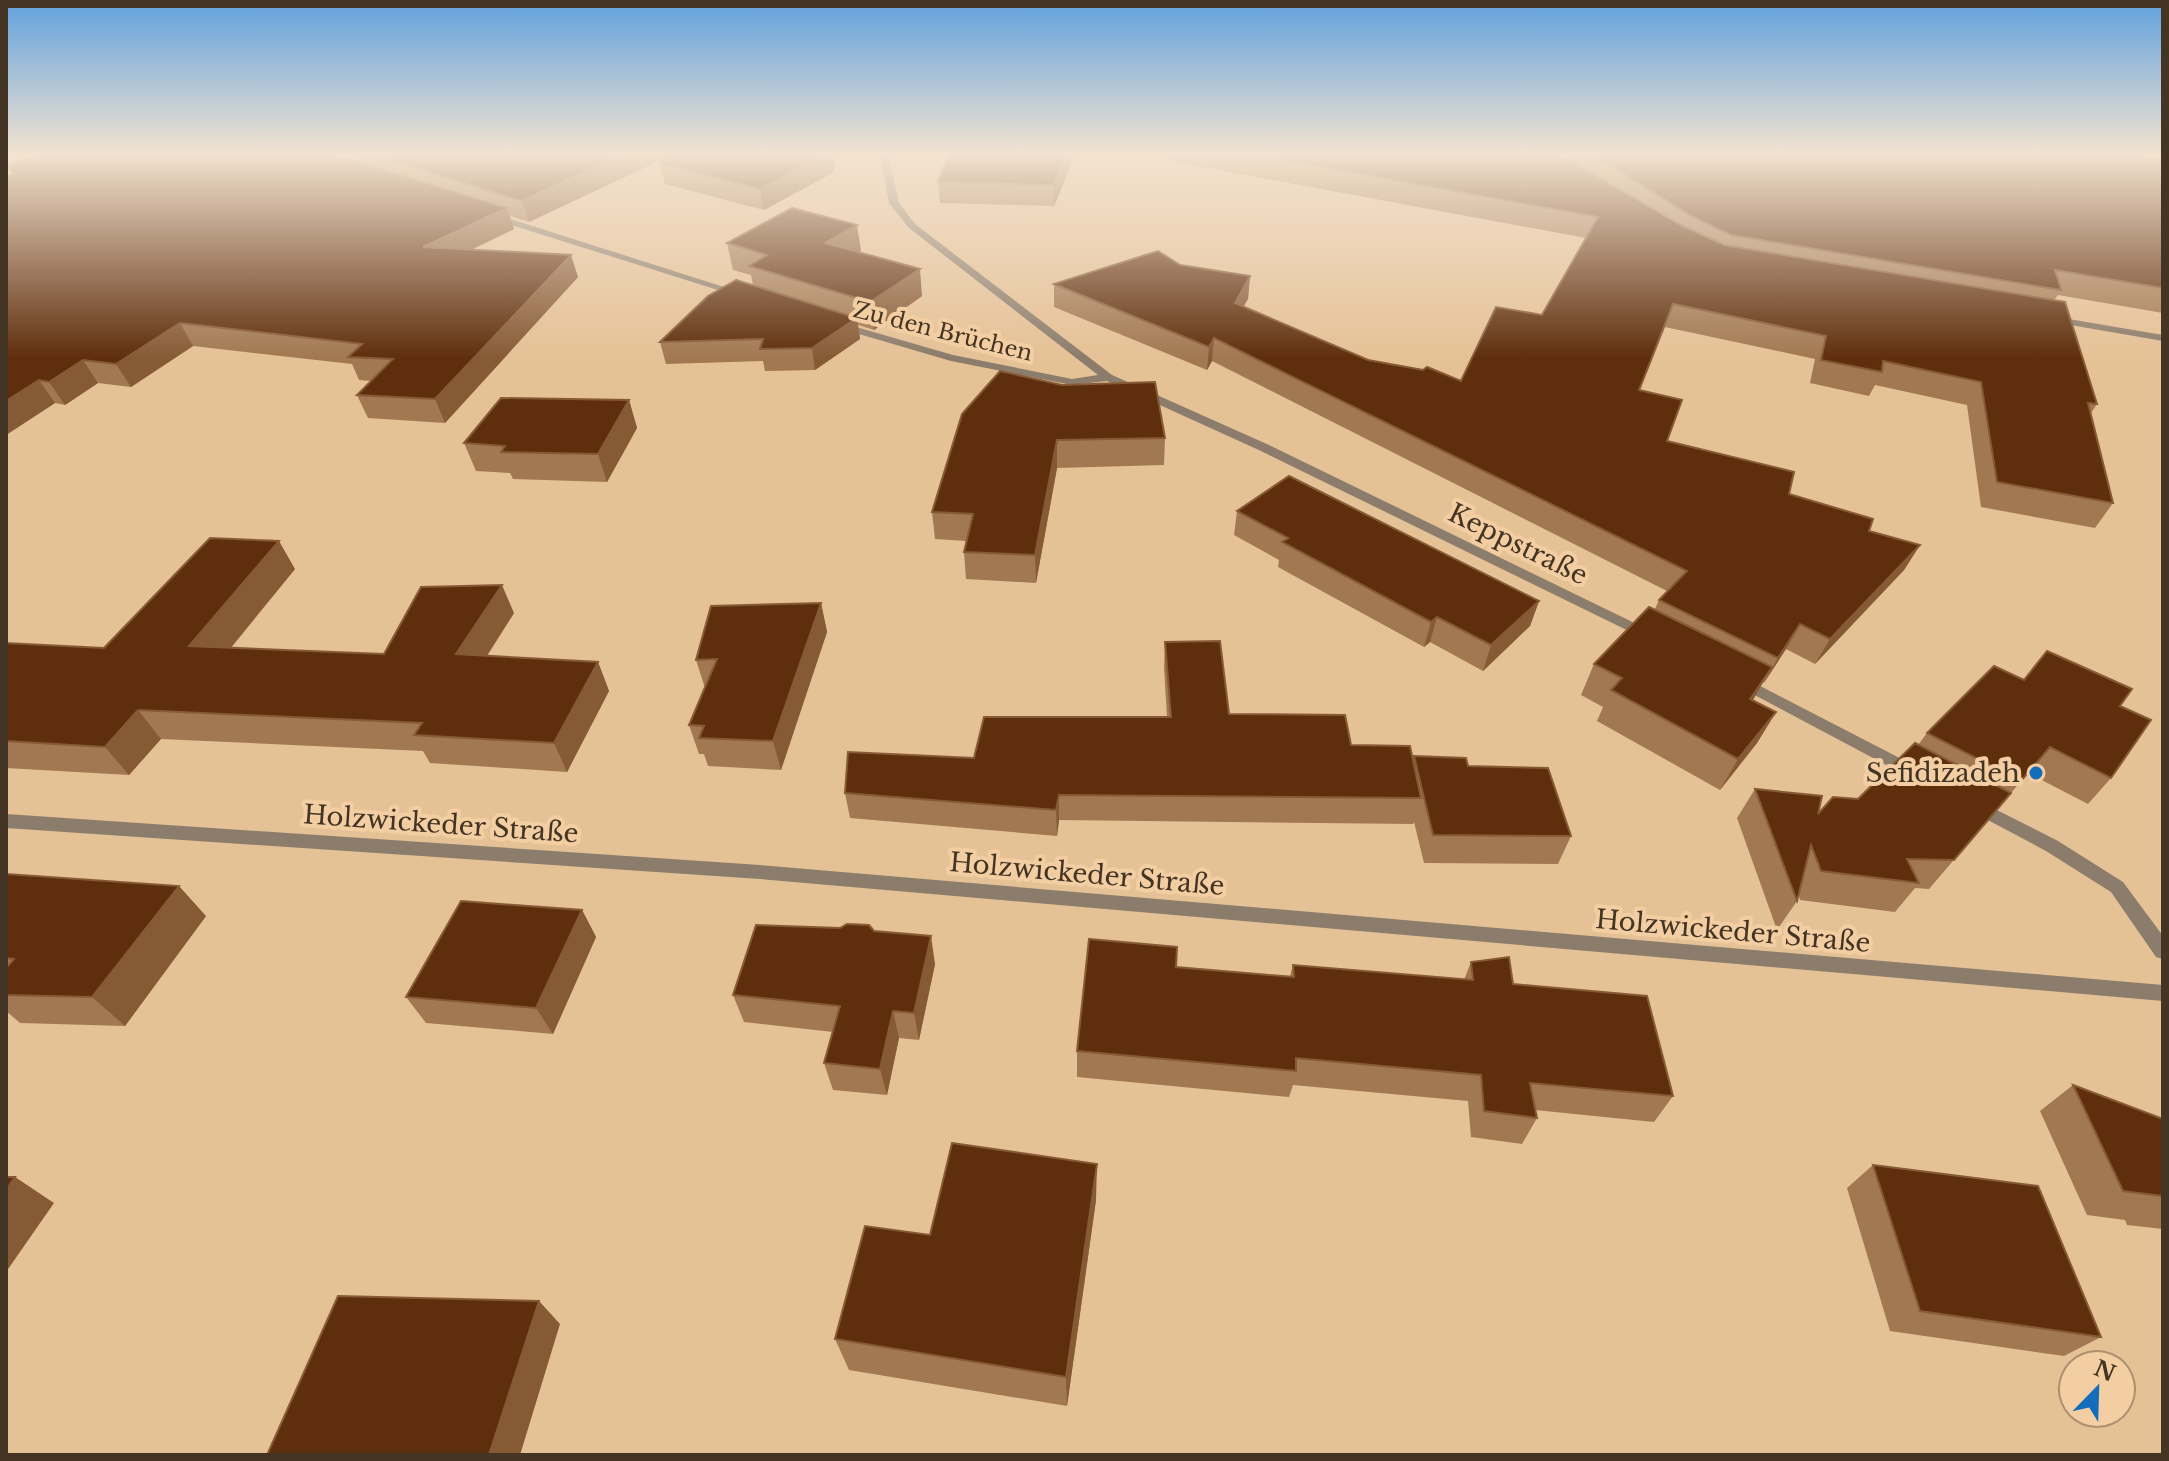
<svg xmlns="http://www.w3.org/2000/svg" width="2169" height="1461" font-family="'Libre Baskerville',serif">
	<style>
		.lines { fill: none; stroke-linecap: round; stroke-linejoin: round }
		.street { fill: #8b7c6b; fill-rule: evenodd }
		.wall { fill: #a27852 }
		.shaded-wall { fill: #875a36 }
		.building { fill: #5f2e0d; stroke: #875a36; stroke-width: 2 }
		.poi-dot { fill: #146dba; stroke: #f3cea3; stroke-width: 3 }
		.labels { text-anchor: middle; stroke-width: 8; stroke-linejoin: round; paint-order: stroke }
		.far-street-label { font-size: 22px; fill: #433423; stroke: #f3cea3 }
		.street-label { font-size: 26px; fill: #433423; stroke: #f3cea3 }
		.poi-label { font-size: 26px; fill: #433423; stroke: #f3cea3; text-anchor: end }
	</style>
	<rect width="100%" height="100%" fill="#e5c196"/>
	<g class="lines">
		<path class="street" d="M 880,153 L 888,153 L 899,203 L 915,224 L 1112,375 L 1269,445 L 1655,633 L 1657,636 L 1655,639 L 1645,639 L 1261,451 L 1107,381 L 1072,385 L 951,361 L 835,327 L 835,323 L 839,322 L 953,355 L 1072,379 L 1098,375 L 909,228 L 889,203 Z
			M 489,214 L 495,214 L 746,294 L 737,296 L 489,218 Z
			M 2051,316 L 2163,335 L 2163,341 L 2047,321 L 2047,317 Z
			M 1739,675 L 1919,768 L 1921,772 L 1919,776 L 1907,776 L 1734,684 L 1731,680 Z
			M 1975,799 L 2058,841 L 2123,882 L 2163,936 L 2163,959 L 2156,957 L 2111,892 L 2046,851 L 1969,810 L 1967,805 L 1969,800 Z
			M 6,814 L 760,865 L 2163,985 L 2163,1001 L 760,879 L 6,828 Z"/>
	</g>
	<path class="wall" d="M 43,153 L 344,153 L 345,158 L 360,163 L 356,153 L 659,153 L 661,160 L 529,222 L 510,216 L 514,229 L 471,250 L 578,277 L 445,423 L 368,418 L 357,395 L 371,381 L 359,380 L 352,364 L 193,346 L 131,387 L 98,383 L 65,405 L 55,403 L 6,435 Z
		M 949,153 L 1076,153 L 1054,206 L 940,203 L 938,182 Z
		M 1166,153 L 2125,153 L 2163,158 L 2163,313 L 2058,295 L 2054,300 L 2097,404 L 2091,413 L 2113,503 L 2095,528 L 1981,507 L 1967,405 L 1875,385 L 1869,396 L 1810,383 L 1815,359 L 1665,327 L 1640,390 L 1667,441 L 1789,494 L 1869,531 L 1920,545 L 1904,570 L 1815,664 L 1786,649 L 1764,683 L 1763,682 L 1753,700 L 1776,712 L 1757,743 L 1720,790 L 1597,721 L 1603,707 L 1581,695 L 1594,664 L 1655,609 L 1659,600 L 1667,591 L 1212,361 L 1207,370 L 1054,307 L 1054,284 L 1180,265 L 1250,276 L 1248,299 L 1243,306 L 1368,360 L 1461,381 L 1542,315 L 1586,238 L 1170,161 Z
		M 660,164 L 834,172 L 764,210 L 665,184 Z
		M 727,243 L 861,251 L 858,252 L 922,296 L 874,330 L 858,325 L 860,339 L 815,370 L 765,371 L 763,361 L 666,364 L 660,342 L 753,285 L 751,275 L 733,270 Z
		M 629,400 L 637,428 L 607,482 L 513,479 L 510,473 L 476,471 L 464,443 Z
		M 962,414 L 1165,438 L 1164,465 L 1057,468 L 1036,583 L 966,579 L 964,552 L 966,541 L 935,539 L 932,512 Z
		M 1237,511 L 1539,601 L 1530,626 L 1483,671 L 1430,642 L 1424,647 L 1278,567 L 1279,560 L 1234,535 Z
		M 295,569 L 231,648 L 384,654 L 514,613 L 487,656 L 598,662 L 609,691 L 567,772 L 430,763 L 423,751 L 161,739 L 129,775 L 6,768 L 6,643 L 104,648 Z
		M 821,603 L 827,632 L 781,770 L 708,766 L 704,754 L 699,754 L 689,725 L 705,688 L 696,660 Z
		M 1165,642 L 1229,714 L 1413,760 L 1414,756 L 1468,766 L 1571,836 L 1558,864 L 1424,863 L 1414,822 L 1413,824 L 1059,820 L 1057,836 L 850,818 L 845,793 L 974,758 L 1167,717 L 1164,667 Z
		M 2024,680 L 2120,706 L 2111,778 L 2088,804 L 2028,773 L 1929,889 L 1915,888 L 1895,912 L 1800,900 L 1799,896 L 1797,901 L 1777,930 L 1737,818 L 1755,789 L 1818,814 L 1858,799 L 1918,745 L 1927,733 Z
		M 6,874 L 206,916 L 125,1026 L 20,1023 L 6,1011 Z
		M 582,910 L 596,937 L 553,1034 L 426,1023 L 406,997 Z
		M 874,931 L 935,964 L 919,1040 L 899,1038 L 887,1095 L 833,1090 L 824,1063 L 833,1032 L 744,1022 L 733,995 Z
		M 1471,962 L 1513,984 L 1673,1096 L 1654,1122 L 1535,1110 L 1537,1118 L 1522,1144 L 1471,1137 L 1468,1101 L 1293,1085 L 1289,1097 L 1077,1077 L 1077,1051 L 1176,967 L 1290,976 L 1293,965 L 1464,980 Z
		M 2073,1085 L 2163,1119 L 2163,1229 L 2127,1225 L 2125,1220 L 2087,1215 L 2040,1111 Z
		M 1873,1165 L 2101,1337 L 2064,1356 L 1890,1331 L 1847,1188 Z
		M 1096,1200 L 1067,1406 L 849,1370 L 835,1339 L 930,1235 Z"/>
	<path class="shaded-wall" d="M 627,153 L 659,153 L 661,160 L 529,222 L 522,201 Z
		M 829,153 L 835,153 L 834,172 L 764,210 L 760,189 Z
		M 1068,153 L 1076,153 L 1054,206 L 1054,185 Z
		M 507,208 L 514,229 L 431,269 L 423,247 Z
		M 857,225 L 861,251 L 830,270 L 825,243 Z
		M 571,255 L 578,277 L 445,423 L 435,399 Z
		M 920,269 L 922,296 L 874,330 L 870,302 Z
		M 1250,276 L 1248,299 L 1233,325 L 1235,303 Z
		M 857,318 L 860,339 L 815,370 L 812,348 Z
		M 180,323 L 193,346 L 131,387 L 116,364 Z
		M 1214,338 L 1212,361 L 1207,370 L 1209,347 Z
		M 83,360 L 98,383 L 65,405 L 49,382 Z
		M 39,380 L 55,403 L 6,435 L 6,401 Z
		M 629,400 L 637,428 L 607,482 L 598,454 Z
		M 1057,440 L 1057,468 L 1036,583 L 1035,555 Z
		M 279,541 L 295,569 L 209,674 L 189,646 Z
		M 1920,545 L 1904,570 L 1815,664 L 1830,639 Z
		M 502,585 L 514,613 L 470,682 L 456,654 Z
		M 1539,601 L 1530,626 L 1483,671 L 1491,645 Z
		M 821,603 L 827,632 L 781,770 L 773,741 Z
		M 1437,617 L 1430,642 L 1424,647 L 1431,622 Z
		M 1800,624 L 1786,649 L 1764,683 L 1778,658 Z
		M 598,662 L 609,691 L 567,772 L 554,743 Z
		M 1772,667 L 1754,698 L 1733,730 L 1750,699 Z
		M 138,710 L 161,739 L 129,775 L 105,747 Z
		M 1776,712 L 1757,743 L 1720,790 L 1738,759 Z
		M 1059,795 L 1059,820 L 1057,836 L 1056,810 Z
		M 179,886 L 206,916 L 125,1026 L 92,997 Z
		M 582,910 L 596,937 L 553,1034 L 536,1008 Z
		M 931,936 L 935,964 L 919,1040 L 914,1013 Z
		M 893,1011 L 899,1038 L 887,1095 L 880,1069 Z
		M 1097,1164 L 1096,1200 L 1067,1406 L 1066,1377 Z
		M 15,1177 L 54,1203 L 6,1272 L 6,1190 Z
		M 539,1301 L 560,1324 L 520,1455 L 489,1455 Z"/>
	<path class="building" d="M 43,153 L 330,153 L 507,208 L 423,247 L 571,255 L 435,399 L 357,395 L 393,359 L 348,357 L 362,344 L 180,323 L 116,364 L 83,360 L 49,382 L 39,380 L 6,401 L 6,177 L 12,174 L 8,165 Z
		M 365,153 L 627,153 L 522,201 Z
		M 666,153 L 829,153 L 760,189 L 660,164 Z
		M 949,153 L 1068,153 L 1054,185 L 938,182 Z
		M 1241,153 L 1546,153 L 1564,157 L 1681,225 L 1724,245 L 2065,302 L 2097,404 L 2088,403 L 2113,503 L 1997,482 L 1981,382 L 1883,361 L 1882,372 L 1821,360 L 1826,336 L 1673,304 L 1639,390 L 1682,400 L 1667,441 L 1794,472 L 1789,494 L 1873,519 L 1869,531 L 1920,545 L 1830,639 L 1800,624 L 1778,658 L 1659,600 L 1687,571 L 1214,338 L 1209,347 L 1054,284 L 1158,251 L 1180,265 L 1250,276 L 1235,303 L 1368,360 L 1423,370 L 1427,367 L 1461,381 L 1496,307 L 1542,315 L 1598,217 Z
		M 1583,153 L 2125,153 L 2163,158 L 2163,288 L 2055,270 L 2061,290 L 1731,235 L 1691,216 L 1614,168 Z
		M 792,208 L 857,225 L 825,243 L 920,269 L 870,302 L 749,266 L 767,255 L 727,243 Z
		M 736,280 L 857,318 L 812,348 L 760,349 L 763,339 L 660,342 L 708,296 Z
		M 1000,371 L 1062,385 L 1155,382 L 1165,438 L 1057,440 L 1035,555 L 964,552 L 973,514 L 932,512 L 962,414 Z
		M 501,398 L 629,400 L 598,454 L 501,452 L 505,446 L 464,443 Z
		M 1289,476 L 1539,601 L 1491,645 L 1437,617 L 1431,622 L 1282,542 L 1288,538 L 1237,511 Z
		M 210,538 L 279,541 L 189,646 L 384,654 L 421,587 L 502,585 L 456,654 L 598,662 L 554,743 L 414,735 L 422,723 L 138,710 L 105,747 L 6,741 L 6,643 L 104,648 Z
		M 821,603 L 773,741 L 699,738 L 704,726 L 689,725 L 717,659 L 696,660 L 711,606 Z
		M 1649,607 L 1772,667 L 1750,699 L 1776,712 L 1738,759 L 1611,690 L 1622,678 L 1594,664 Z
		M 1220,641 L 1229,714 L 1345,715 L 1351,745 L 1410,746 L 1421,798 L 1059,795 L 1056,810 L 845,793 L 848,752 L 974,758 L 984,717 L 1171,717 L 1165,642 Z
		M 2047,651 L 2132,689 L 2120,706 L 2151,720 L 2111,778 L 2050,747 L 2021,781 L 1927,733 L 1994,666 L 2024,680 Z
		M 1915,743 L 2011,793 L 1954,860 L 1907,859 L 1919,883 L 1821,871 L 1811,845 L 1797,901 L 1755,789 L 1822,796 L 1818,814 L 1833,797 L 1858,799 Z
		M 1414,756 L 1466,758 L 1468,766 L 1548,768 L 1571,836 L 1433,835 Z
		M 6,874 L 179,886 L 92,997 L 6,995 L 6,968 L 14,959 L 6,958 Z
		M 461,901 L 582,910 L 536,1008 L 406,997 Z
		M 847,924 L 869,925 L 874,931 L 931,936 L 914,1013 L 893,1011 L 880,1069 L 824,1063 L 840,1006 L 733,995 L 756,925 L 840,928 Z
		M 1089,939 L 1177,947 L 1176,967 L 1294,977 L 1293,965 L 1473,980 L 1471,962 L 1509,957 L 1513,984 L 1647,996 L 1673,1096 L 1530,1083 L 1537,1118 L 1484,1111 L 1481,1075 L 1296,1058 L 1296,1071 L 1077,1051 Z
		M 2073,1085 L 2163,1119 L 2163,1197 L 2162,1196 L 2123,1191 Z
		M 952,1143 L 1097,1164 L 1066,1377 L 835,1339 L 865,1226 L 930,1235 Z
		M 1873,1165 L 2038,1186 L 2101,1337 L 1920,1311 Z
		M 6,1177 L 15,1177 L 6,1190 Z
		M 338,1296 L 539,1301 L 489,1455 L 267,1455 Z"/>
	<linearGradient id="sky" x2="0" y2="1"><stop stop-color="#61a1de"/><stop offset="0.43" stop-color="#f3e3d0"/><stop offset="1" stop-color="#f3e3d0" stop-opacity="0"/></linearGradient>
	<rect width="2169" height="358" fill="url(#sky)"/>
	<circle class="poi-dot" cx="2036" cy="773" r="8"/>
	<g class="labels">
		<g class="far-street-label">
			<text transform="translate(943 331) rotate(14)" y="8">Zu den Brüchen</text>
		</g>
		<g class="street-label">
			<text transform="translate(1518 544) rotate(26)" y="9">Keppstraße</text>
			<text transform="translate(441 824) rotate(4)" y="9">Holzwickeder Straße</text>
			<text transform="translate(1087 874) rotate(5)" y="9">Holzwickeder Straße</text>
			<text transform="translate(1733 931) rotate(5)" y="9">Holzwickeder Straße</text>
		</g>
		<g class="poi-label">
			<text x="2020" y="782">Sefidizadeh</text>
		</g>
	</g>
	<rect width="2169" height="1461" fill="none" stroke="#433423" stroke-width="16"/>
	<g transform="translate(2097 1389) rotate(23)"><circle r="38" fill="#f3cea3" stroke="#ad9070" stroke-width="2"/>
	<path d="M0-6L14 30L0 20L-14 30Z" fill="#146dba"/>
	<text y="-12" font-size="22" font-weight="bold" text-anchor="middle" fill="#433423">N</text>
	</g>
</svg>
